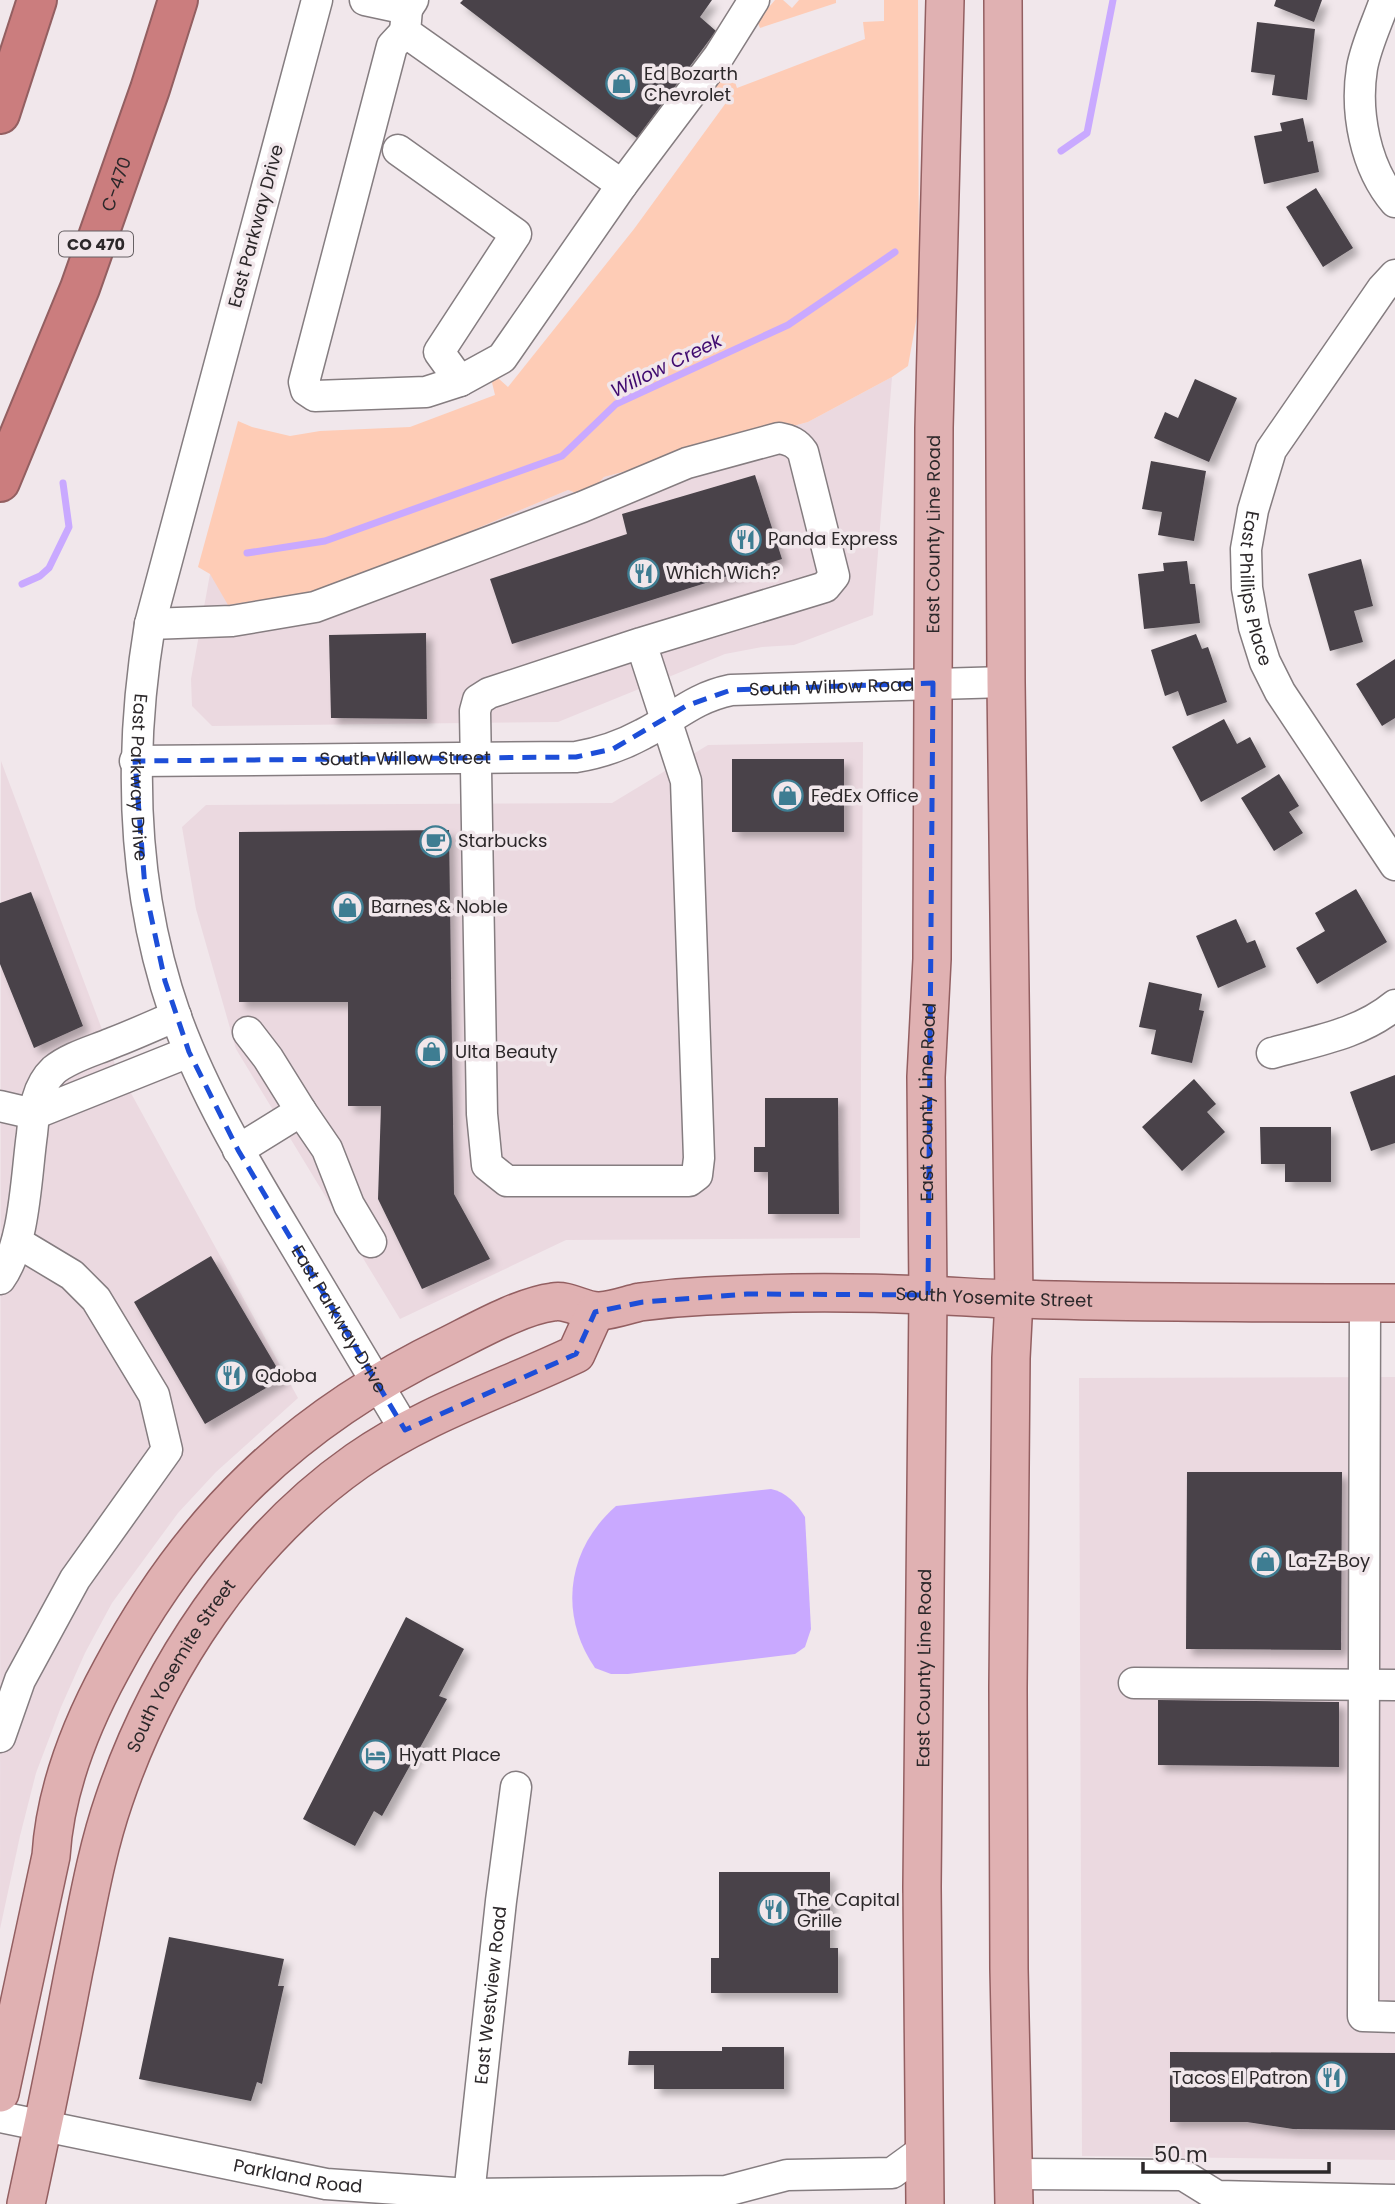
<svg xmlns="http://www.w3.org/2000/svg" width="1395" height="2204" font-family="Poppins,sans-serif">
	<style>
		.built { fill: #ebd9e0 }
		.green { fill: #feccb6 }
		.water { fill: #c9a9ff }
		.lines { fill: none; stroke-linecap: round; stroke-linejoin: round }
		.stream { stroke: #c9a9ff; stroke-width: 7 }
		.building { fill: #484248; filter: url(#shadow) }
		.minor-casing { stroke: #857d80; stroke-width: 33 }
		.major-casing { stroke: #935f61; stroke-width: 40 }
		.highway-casing { stroke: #935f61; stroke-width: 42 }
		.minor { stroke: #fff; stroke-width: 30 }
		.major { stroke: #e0b1b2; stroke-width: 37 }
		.highway { stroke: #cb7d7e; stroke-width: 38 }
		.marked { fill: none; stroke: #1d4ed8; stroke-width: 5; stroke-dasharray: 14 9; stroke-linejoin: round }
		.labels { text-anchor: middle; stroke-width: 7; stroke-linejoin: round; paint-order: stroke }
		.shield { fill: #f1e7eb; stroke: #676164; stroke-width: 2 }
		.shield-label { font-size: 16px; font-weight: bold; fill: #2c282a }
		.poi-label { font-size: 18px; fill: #2c282a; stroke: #f1e7eb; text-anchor: start }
		.street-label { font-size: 18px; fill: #2c282a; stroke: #f1e7eb }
		.water-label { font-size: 19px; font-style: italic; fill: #3f0a6f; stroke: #f1e7eb }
	</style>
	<defs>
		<filter id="shadow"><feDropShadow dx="6" dy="6" stdDeviation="3.5" flood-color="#0004"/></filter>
	</defs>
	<rect width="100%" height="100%" fill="#f1e7eb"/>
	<path class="built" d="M 892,377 L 873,615 L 794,645 L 762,647 L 725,654 L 558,722 L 212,726 L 192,706 L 191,679 L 210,574 L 336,588 L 568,490 L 586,497 L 604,477 L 808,422 Z
		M 863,742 L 860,1238 L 566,1240 L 400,1319 L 236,1049 L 196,909 L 182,827 L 206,805 L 612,803 L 708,745 Z
		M 1,761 L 115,1064 L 298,1398 L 216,1472 L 178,1513 L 112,1603 L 85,1653 L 61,1707 L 36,1773 L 20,1836 L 0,1929 Z
		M 1395,1377 L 1395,2160 L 1082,2156 L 1079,1378 Z"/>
	<path class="green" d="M 775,0 L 783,0 L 792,8 L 799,0 L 836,0 L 836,3 L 760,28 L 757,21 Z
		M 884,0 L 918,0 L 919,305 L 908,366 L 892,377 L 808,422 L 604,477 L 586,497 L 568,490 L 336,588 L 228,605 L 210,574 L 198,567 L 238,421 L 252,427 L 290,436 L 320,431 L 410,427 L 495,395 L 489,370 L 508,387 L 634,229 L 728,100 L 709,83 L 728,62 L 737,88 L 865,39 L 863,22 L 884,21 Z"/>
	<path class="water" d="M 771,1489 C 786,1492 797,1504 805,1517 L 811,1629 L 805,1647 L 795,1654 L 628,1674 L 611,1674 L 595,1668 C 558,1614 567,1549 616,1506 Z"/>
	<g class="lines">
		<path class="stream" d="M 1061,151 L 1087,133 L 1113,0
			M 247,553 L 325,541 L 562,456 L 616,404 L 788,325 L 895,252
			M 22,584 L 40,576 L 49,568 L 69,527 L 63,483"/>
	</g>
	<path class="building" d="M 463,0 L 712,0 L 700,17 L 716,31 L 637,138 L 460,3 Z
		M 1276,0 L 1322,0 L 1314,22 L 1274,6 Z
		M 1257,22 L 1315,29 L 1307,100 L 1272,95 L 1275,75 L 1251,72 Z
		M 1303,118 L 1308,142 L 1313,141 L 1319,172 L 1264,184 L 1254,136 L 1282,131 L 1280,123 Z
		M 1316,188 L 1353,248 L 1323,267 L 1286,207 Z
		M 1195,379 L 1237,398 L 1209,462 L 1154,438 L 1165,412 L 1178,418 Z
		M 1151,461 L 1206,471 L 1194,541 L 1158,535 L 1162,512 L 1142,509 Z
		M 755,475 L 782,559 L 512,644 L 490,579 L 627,534 L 622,514 Z
		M 1361,559 L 1373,606 L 1354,611 L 1363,642 L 1330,651 L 1308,574 Z
		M 1187,561 L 1190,584 L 1195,584 L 1200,623 L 1144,629 L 1138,574 L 1164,571 L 1163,563 Z
		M 426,633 L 427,719 L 331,718 L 329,635 Z
		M 1196,634 L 1202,649 L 1208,647 L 1227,702 L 1187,716 L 1178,691 L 1165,696 L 1151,650 Z
		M 1395,659 L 1395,718 L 1382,726 L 1356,684 Z
		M 1224,719 L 1237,744 L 1250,737 L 1266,767 L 1201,802 L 1172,747 Z
		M 732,759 L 844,759 L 844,832 L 732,832 Z
		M 1279,774 L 1299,806 L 1289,812 L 1303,833 L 1274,851 L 1241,798 Z
		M 449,830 L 454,1194 L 490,1259 L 422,1289 L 378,1199 L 381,1106 L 348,1106 L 348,1002 L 239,1002 L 239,832 Z
		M 1356,889 L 1387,942 L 1317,984 L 1296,948 L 1325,931 L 1315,913 Z
		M 31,892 L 83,1026 L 34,1048 L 0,964 L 0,903 Z
		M 1236,919 L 1247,943 L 1255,940 L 1266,967 L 1218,988 L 1196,936 Z
		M 1149,982 L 1202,994 L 1199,1010 L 1204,1011 L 1192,1063 L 1151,1054 L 1156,1030 L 1139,1027 Z
		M 1395,1075 L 1395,1143 L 1371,1151 L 1350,1092 Z
		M 1194,1079 L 1216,1104 L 1207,1112 L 1225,1132 L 1182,1171 L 1142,1127 Z
		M 765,1098 L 838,1098 L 839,1214 L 768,1214 L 768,1172 L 754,1172 L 754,1147 L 765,1147 Z
		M 1260,1127 L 1331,1127 L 1331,1182 L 1285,1182 L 1285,1164 L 1261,1164 Z
		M 211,1256 L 283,1378 L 205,1424 L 134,1302 Z
		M 1187,1472 L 1342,1472 L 1341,1650 L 1186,1649 Z
		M 406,1617 L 464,1649 L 439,1696 L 447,1699 L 382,1816 L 374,1811 L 355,1846 L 303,1819 Z
		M 1158,1700 L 1339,1702 L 1339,1767 L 1158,1765 Z
		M 719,1872 L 830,1872 L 830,1948 L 838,1948 L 838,1993 L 711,1993 L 711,1958 L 719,1958 Z
		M 169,1937 L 284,1959 L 278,1986 L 284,1986 L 262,2084 L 257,2082 L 251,2101 L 139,2079 Z
		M 722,2047 L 784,2047 L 784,2089 L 654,2089 L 654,2065 L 628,2065 L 629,2051 L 722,2051 Z
		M 1170,2052 L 1395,2053 L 1395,2130 L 1293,2129 L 1247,2122 L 1170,2122 Z"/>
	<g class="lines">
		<defs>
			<g id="minor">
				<path id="s1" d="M 317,0 L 150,624 C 128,757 131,889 176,1017 C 204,1094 246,1164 288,1234 C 327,1299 366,1365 405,1430"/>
				<path d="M 365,0 L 407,9 L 413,0"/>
				<path d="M 1385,0 C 1378,21 1366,45 1362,68 C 1355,112 1365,167 1395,202"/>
				<path d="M 407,9 L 405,32 L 622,185"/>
				<path d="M 405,32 L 392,46 L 304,382 L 306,390 L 315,396 L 426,392 L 460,381 L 502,358 L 622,185 L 719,56 L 754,0"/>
				<path d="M 398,150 L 516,234 L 439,352 L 460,381"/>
				<path id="s2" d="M 1395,275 L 1382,289 L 1271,450 L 1253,510 L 1246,549 L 1247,588 L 1254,627 L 1265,662 L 1280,692 L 1395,865"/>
				<path d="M 150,624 L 232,621 L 315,607 L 582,507 L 687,463 L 779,438 C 790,440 797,443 803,452 L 834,576 L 825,587 L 641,643 L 489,693 L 478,700 L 475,711 L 482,1114 L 487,1165 L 507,1181 L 689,1181 L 697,1175 L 699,1158 L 686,781 L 641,643"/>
				<path id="s3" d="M 135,761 L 576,757 C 600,753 621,746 643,734 C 676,717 693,698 731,690 L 1006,682"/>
				<path d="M 248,1032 L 268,1058 L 301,1111 L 327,1149 L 349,1205 L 371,1242"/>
				<path d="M 1272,1053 C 1315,1041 1360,1034 1395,1005"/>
				<path d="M 0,1106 L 34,1114 L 189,1052"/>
				<path d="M 238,1150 L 301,1111"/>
				<path d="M 0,1279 C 25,1245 26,1177 32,1134 C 34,1112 36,1087 54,1070 C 70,1057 93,1051 112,1043 C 133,1035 155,1025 176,1016"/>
				<path d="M 1365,1303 L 1363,2016 L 1395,2017"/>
				<path d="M 1134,1683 L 1395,1685"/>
				<path d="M 0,1737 L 20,1680 L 75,1579 L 167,1450 L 154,1395 L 96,1299 L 72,1275 L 17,1242"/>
				<path id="s4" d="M 0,2117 L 326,2184 L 469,2194 L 726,2191 L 787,2175 L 892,2173 L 925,2149"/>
				<path d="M 1015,2174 L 1183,2175 L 1217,2196 L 1395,2200"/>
				<path id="s5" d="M 468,2204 L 501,1901 L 516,1787"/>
			</g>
			<g id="major">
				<path d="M 1003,0 L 1006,682 L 1014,1299 L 1011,1358 L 1008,1688 L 1009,1969 L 1014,2204"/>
				<path id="s6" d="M 0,2093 L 51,1856 C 55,1791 80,1727 111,1670 C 191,1520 294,1420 447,1346 C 477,1331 521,1306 553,1302 C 569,1299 584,1312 600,1311 C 614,1310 627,1305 640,1302 C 662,1299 684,1297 706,1296 C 779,1292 854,1292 927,1295 C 957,1296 987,1299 1017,1299 C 1143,1303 1269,1303 1395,1303"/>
				<path id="s7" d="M 26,2204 C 43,2126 59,2048 74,1970 C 86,1914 95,1855 114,1800 C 158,1670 243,1541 357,1461 C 424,1414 502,1389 576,1354 L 595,1312"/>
				<path id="s8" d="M 925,2204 L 922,1887 L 928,1295 L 926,1077 L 932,959 L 934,428 L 945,0"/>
			</g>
			<g id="highway">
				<path d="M 0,114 L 37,0"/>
				<path id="s9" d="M 0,482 L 80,288 L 150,89 L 178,0"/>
			</g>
		</defs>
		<use href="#minor" class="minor-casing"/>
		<use href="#major" class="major-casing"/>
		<use href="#highway" class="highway-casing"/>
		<use href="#minor" class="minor"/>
		<use href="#major" class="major"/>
		<use href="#highway" class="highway"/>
	</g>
	<path class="marked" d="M 933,683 L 928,1295 L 747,1294 L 643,1302 L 595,1312 L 576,1354 L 405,1430 L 238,1150 L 189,1052 L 165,981 L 145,888 L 135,761 L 576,757 L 613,749 L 686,706 L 731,690 Z"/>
	<defs>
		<symbol id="shop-ring" viewBox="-11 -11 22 22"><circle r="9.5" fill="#f1e7eb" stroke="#3e7d92" stroke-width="1.5"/><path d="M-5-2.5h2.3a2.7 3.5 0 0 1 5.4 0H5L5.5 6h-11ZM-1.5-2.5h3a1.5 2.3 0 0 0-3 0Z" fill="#3e7d92"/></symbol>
		<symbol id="restaurant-ring" viewBox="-11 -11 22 22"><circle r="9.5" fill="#f1e7eb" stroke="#3e7d92" stroke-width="1.5"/><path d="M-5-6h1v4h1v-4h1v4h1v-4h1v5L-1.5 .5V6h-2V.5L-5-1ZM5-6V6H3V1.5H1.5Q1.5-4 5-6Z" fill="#3e7d92"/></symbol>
		<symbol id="cafe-ring" viewBox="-11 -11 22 22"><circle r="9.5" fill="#f1e7eb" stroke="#3e7d92" stroke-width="1.5"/><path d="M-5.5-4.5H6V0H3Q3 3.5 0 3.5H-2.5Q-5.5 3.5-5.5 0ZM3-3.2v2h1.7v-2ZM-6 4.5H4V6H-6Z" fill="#3e7d92"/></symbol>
		<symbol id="hotel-ring" viewBox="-11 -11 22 22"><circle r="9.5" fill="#f1e7eb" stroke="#3e7d92" stroke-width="1.5"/><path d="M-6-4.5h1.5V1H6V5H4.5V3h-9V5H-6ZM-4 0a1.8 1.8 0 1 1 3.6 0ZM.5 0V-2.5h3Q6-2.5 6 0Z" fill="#3e7d92"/></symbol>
	</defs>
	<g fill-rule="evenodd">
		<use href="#shop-ring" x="604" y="66" width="35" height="35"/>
		<use href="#restaurant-ring" x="728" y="522" width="35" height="35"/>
		<use href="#restaurant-ring" x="626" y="556" width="35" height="35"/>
		<use href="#shop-ring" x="770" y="778" width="35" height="35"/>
		<use href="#cafe-ring" x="418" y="824" width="35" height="35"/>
		<use href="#shop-ring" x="330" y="890" width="35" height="35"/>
		<use href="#shop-ring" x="414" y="1034" width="35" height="35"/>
		<use href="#restaurant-ring" x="214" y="1358" width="35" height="35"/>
		<use href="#shop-ring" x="1248" y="1544" width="35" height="35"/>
		<use href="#hotel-ring" x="358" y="1738" width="35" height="35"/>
		<use href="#restaurant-ring" x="756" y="1892" width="35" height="35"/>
		<use href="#restaurant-ring" x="1314" y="2060" width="35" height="35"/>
	</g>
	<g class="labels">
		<rect class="shield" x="59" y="231.5" width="74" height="25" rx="5"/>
		<g class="shield-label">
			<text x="96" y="250">CO 470</text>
		</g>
		<g class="poi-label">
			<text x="644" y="80">Ed Bozarth<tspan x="644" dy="21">Chevrolet</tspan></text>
			<text x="768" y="545">Panda Express</text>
			<text x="666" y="579">Which Wich?</text>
			<text x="811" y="802">FedEx Office</text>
			<text x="458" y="847">Starbucks</text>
			<text x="371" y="913">Barnes &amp; Noble</text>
			<text x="455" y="1058">Ulta Beauty</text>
			<text x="255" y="1382">Qdoba</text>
			<text x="1288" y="1567">La-Z-Boy</text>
			<text x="399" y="1761">Hyatt Place</text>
			<text x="797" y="1906">The Capital<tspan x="797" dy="21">Grille</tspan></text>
			<text x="1308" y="2084" text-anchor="end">Tacos El Patron</text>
		</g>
		<g class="street-label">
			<text dy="6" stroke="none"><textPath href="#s9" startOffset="320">C-470</textPath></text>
			<text transform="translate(256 226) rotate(-75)" y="6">East Parkway Drive</text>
			<text dy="6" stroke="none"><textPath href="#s8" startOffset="1670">East County Line Road</textPath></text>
			<text dy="6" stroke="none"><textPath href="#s2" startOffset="357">East Phillips Place</textPath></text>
			<text dy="6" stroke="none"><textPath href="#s3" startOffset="712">South Willow Road</textPath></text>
			<text dy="6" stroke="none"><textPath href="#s3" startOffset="270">South Willow Street</textPath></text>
			<text dy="6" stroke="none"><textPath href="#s1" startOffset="800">East Parkway Drive</textPath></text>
			<text dy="6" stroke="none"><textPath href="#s8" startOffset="1102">East County Line Road</textPath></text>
			<text dy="6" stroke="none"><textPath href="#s6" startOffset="1474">South Yosemite Street</textPath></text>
			<text dy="6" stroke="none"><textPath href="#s1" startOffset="1388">East Parkway Drive</textPath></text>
			<text dy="6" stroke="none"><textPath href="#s7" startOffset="564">South Yosemite Street</textPath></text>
			<text dy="6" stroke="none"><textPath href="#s8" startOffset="536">East County Line Road</textPath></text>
			<text dy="6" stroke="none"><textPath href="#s5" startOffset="210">East Westview Road</textPath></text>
			<text dy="6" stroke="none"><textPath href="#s4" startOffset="304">Parkland Road</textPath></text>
		</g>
		<g class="water-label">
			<text transform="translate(666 365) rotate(-26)" y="7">Willow Creek</text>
		</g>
	</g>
	<path d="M1143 2162v10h186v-10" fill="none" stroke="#2c282a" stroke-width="3.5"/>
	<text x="1154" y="2162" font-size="21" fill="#2c282a" stroke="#f1e7eb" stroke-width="5" paint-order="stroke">50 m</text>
</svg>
